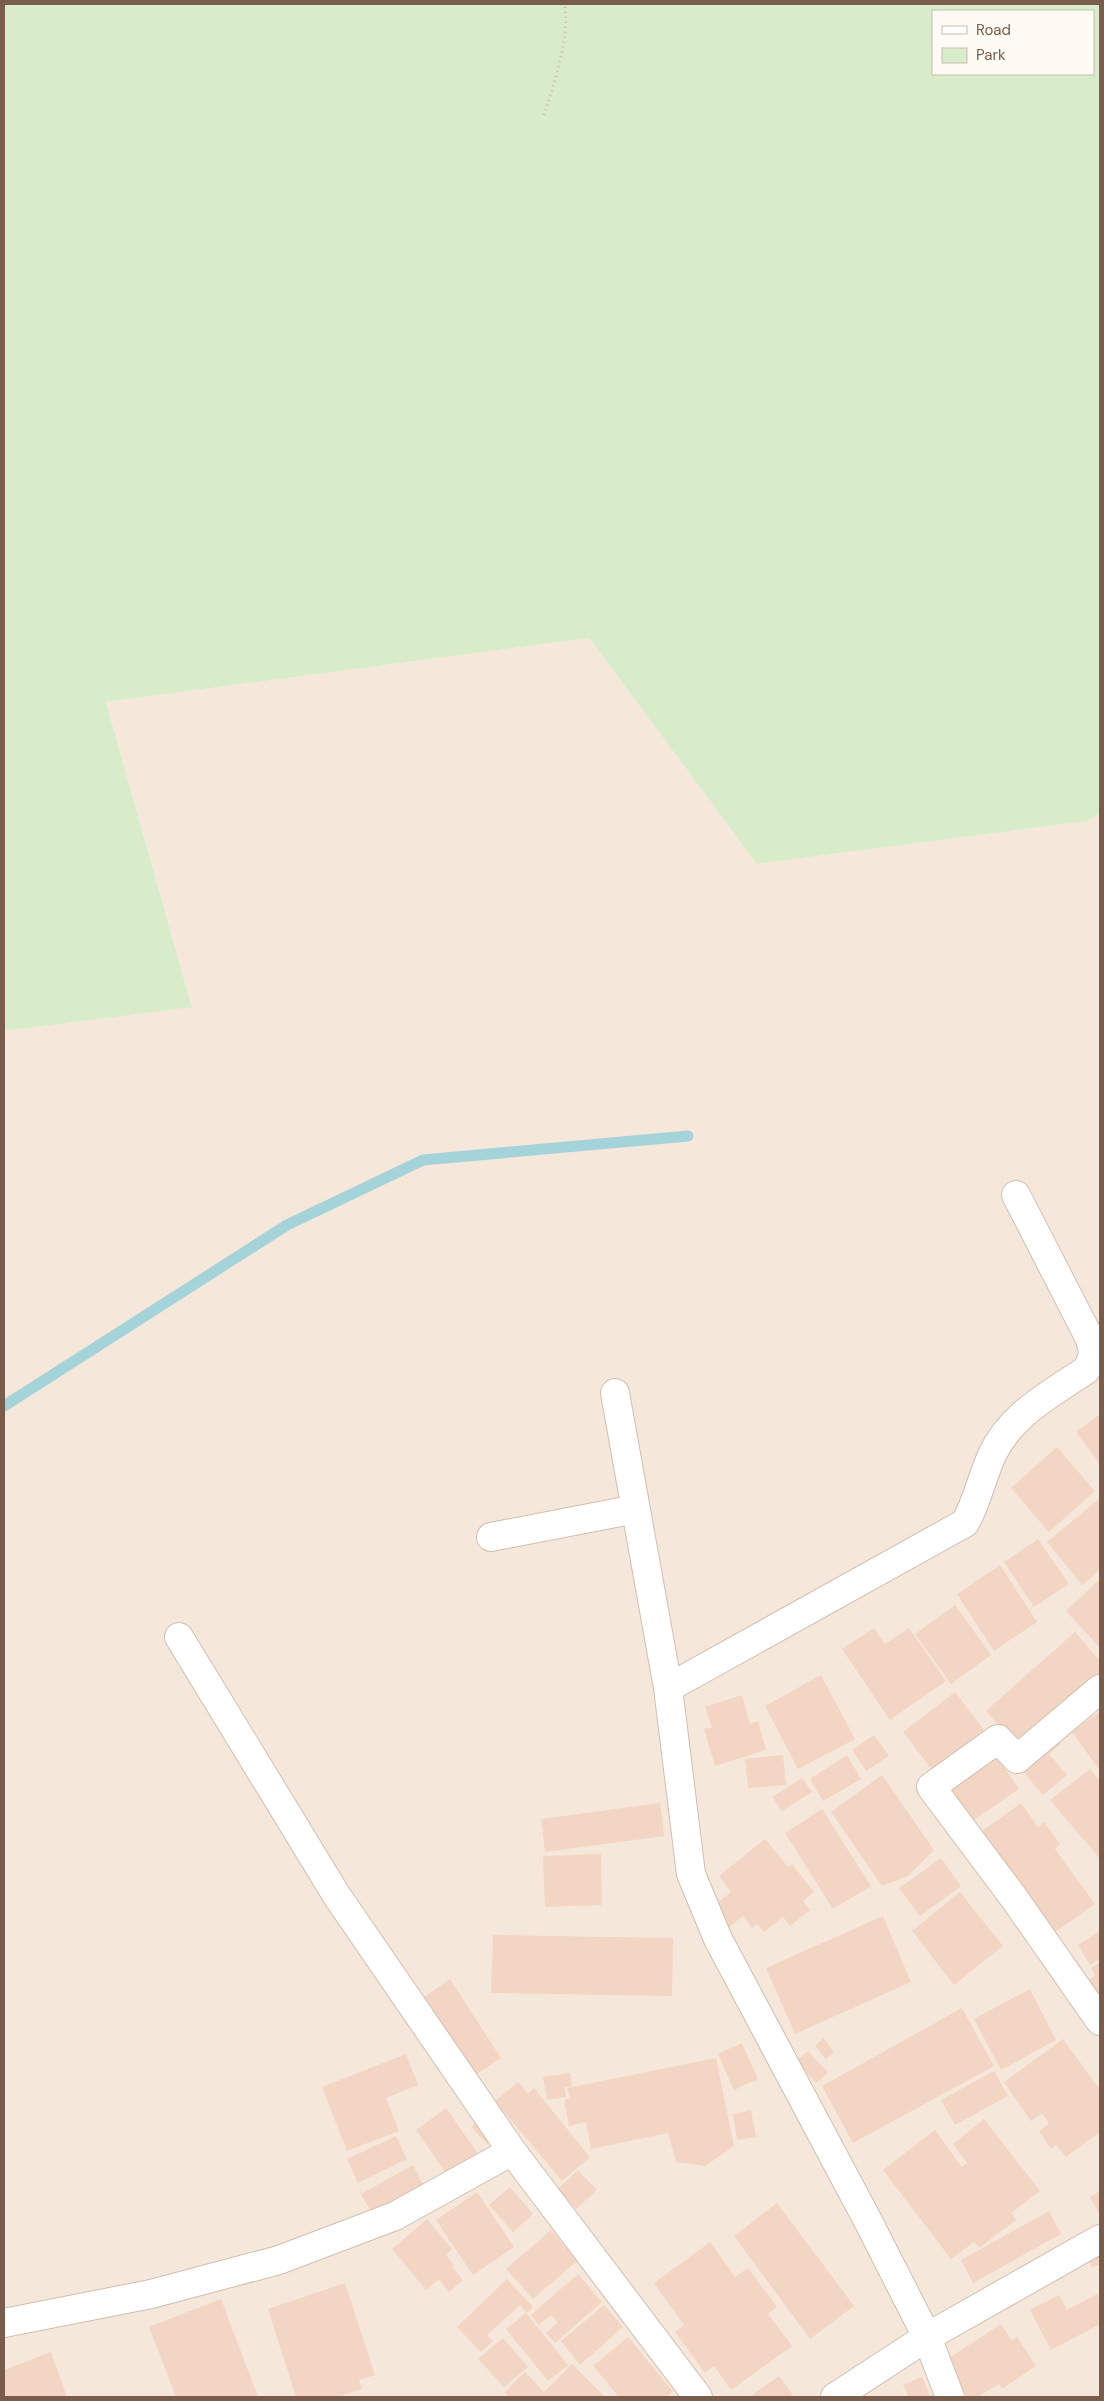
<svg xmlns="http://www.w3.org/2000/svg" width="1104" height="2401" font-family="'DM Sans',sans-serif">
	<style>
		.residential { fill: #f5e8da }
		.green { fill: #d8ecc9; fill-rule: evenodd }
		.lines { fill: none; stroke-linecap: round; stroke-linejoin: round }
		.stream { stroke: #a5d3da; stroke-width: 11 }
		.building { fill: #f3d5c3 }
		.street-casing { stroke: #d1beb0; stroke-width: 30 }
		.path { stroke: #d9b8a5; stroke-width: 3; stroke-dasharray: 1 4; stroke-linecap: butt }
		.street { stroke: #fff; stroke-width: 28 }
	</style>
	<rect width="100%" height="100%" fill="#fdf6ec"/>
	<path class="residential" d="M 589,638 L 757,864 L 1087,821 L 1100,813 L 1100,2397 L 4,2397 L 4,1031 L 192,1006 L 106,702 Z"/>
	<path class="green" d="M 4,4 L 1100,4 L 1100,813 L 1087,821 L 757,864 L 589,638 L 106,702 L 192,1007 L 4,1031 ZM 933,11 L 1093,11 L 1093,74 L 933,74 Z"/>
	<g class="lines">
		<path class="stream" d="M 4,1406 L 287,1225 L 423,1160 L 688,1136"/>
	</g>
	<path class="building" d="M 1100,1414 L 1100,1464 L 1076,1432 Z
		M 1057,1447 L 1095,1491 L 1049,1532 L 1011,1488 Z
		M 1100,1498 L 1100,1570 L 1082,1585 L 1047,1542 Z
		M 1038,1539 L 1069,1584 L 1034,1607 L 1004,1562 Z
		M 1000,1565 L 1037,1622 L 994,1651 L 957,1594 Z
		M 1100,1579 L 1100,1648 L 1066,1611 Z
		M 955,1605 L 991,1655 L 951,1684 L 915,1634 Z
		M 874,1628 L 885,1644 L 909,1628 L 946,1681 L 890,1720 L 842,1649 Z
		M 1075,1632 L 1100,1661 L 1100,1681 L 1022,1751 L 986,1711 Z
		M 821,1675 L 855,1739 L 798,1769 L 765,1706 Z
		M 955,1692 L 990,1738 L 938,1778 L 903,1732 Z
		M 742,1695 L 750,1724 L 758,1721 L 766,1750 L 715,1766 L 704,1729 L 712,1727 L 705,1707 Z
		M 1100,1711 L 1100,1771 L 1072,1732 Z
		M 874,1735 L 889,1756 L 866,1771 L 852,1750 Z
		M 1056,1737 L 1061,1744 L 1049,1754 L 1067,1775 L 1043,1795 L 1020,1768 Z
		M 992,1750 L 1019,1789 L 971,1822 L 943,1783 Z
		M 783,1755 L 786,1785 L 748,1788 L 745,1759 Z
		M 847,1755 L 861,1779 L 823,1801 L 810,1779 Z
		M 1090,1769 L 1100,1781 L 1100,1859 L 1050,1800 Z
		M 882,1775 L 934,1850 L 908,1876 L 882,1886 L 831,1812 Z
		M 802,1778 L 812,1792 L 782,1811 L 772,1797 Z
		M 660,1803 L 664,1836 L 545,1852 L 541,1819 Z
		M 1021,1803 L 1038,1827 L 1044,1822 L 1060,1844 L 1055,1849 L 1095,1904 L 1051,1935 L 978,1834 Z
		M 822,1809 L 871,1886 L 833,1909 L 785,1833 Z
		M 765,1839 L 788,1867 L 792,1864 L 814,1892 L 803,1901 L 810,1910 L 790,1926 L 783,1917 L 764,1932 L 757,1924 L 752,1928 L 743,1916 L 728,1928 L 712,1907 L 731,1892 L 719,1876 Z
		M 601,1854 L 602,1905 L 545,1907 L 543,1856 Z
		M 941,1858 L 961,1886 L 920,1916 L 899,1888 Z
		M 960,1892 L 1003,1946 L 954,1985 L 912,1931 Z
		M 883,1916 L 911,1982 L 795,2034 L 766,1968 Z
		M 1100,1931 L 1100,1959 L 1090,1965 L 1078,1945 Z
		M 493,1935 L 673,1938 L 672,1996 L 491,1993 Z
		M 1100,1962 L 1100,1994 L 1089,2001 L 1079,1985 L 1095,1976 L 1091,1968 Z
		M 450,1979 L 501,2058 L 472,2077 L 421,1999 Z
		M 1030,1989 L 1056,2040 L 1001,2070 L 974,2019 Z
		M 962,2008 L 994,2066 L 853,2143 L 822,2086 Z
		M 823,2038 L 834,2052 L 826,2059 L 815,2046 Z
		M 1063,2039 L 1100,2090 L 1100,2132 L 1066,2157 L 1056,2145 L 1051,2149 L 1039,2131 L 1049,2124 L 1042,2113 L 1031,2121 L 1004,2082 Z
		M 742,2043 L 758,2079 L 734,2090 L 718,2054 Z
		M 808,2051 L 828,2073 L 816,2083 L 796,2061 Z
		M 406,2054 L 418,2085 L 386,2098 L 399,2131 L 347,2151 L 322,2087 Z
		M 716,2058 L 734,2146 L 705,2166 L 676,2162 L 668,2133 L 591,2149 L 586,2122 L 569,2126 L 564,2100 L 570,2098 L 567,2088 Z
		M 994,2071 L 1008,2096 L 955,2125 L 941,2100 Z
		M 570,2073 L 572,2086 L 565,2087 L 566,2097 L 547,2100 L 543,2077 Z
		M 518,2082 L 528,2094 L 534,2088 L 590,2157 L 562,2181 L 495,2101 Z
		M 446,2108 L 481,2158 L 450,2179 L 416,2130 Z
		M 751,2110 L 756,2137 L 737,2140 L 733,2114 Z
		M 480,2119 L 496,2136 L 487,2144 L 471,2127 Z
		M 984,2119 L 1040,2191 L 1011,2213 L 1016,2220 L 979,2248 L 974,2242 L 951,2259 L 883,2170 L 935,2130 L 962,2167 L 967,2163 L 953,2144 Z
		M 396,2136 L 407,2159 L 358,2183 L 347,2159 Z
		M 413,2165 L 424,2186 L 373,2215 L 361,2194 Z
		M 578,2170 L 597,2190 L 576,2209 L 558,2189 Z
		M 510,2187 L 533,2214 L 513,2232 L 489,2205 Z
		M 1100,2191 L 1100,2215 L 1090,2197 Z
		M 477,2192 L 514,2247 L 473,2275 L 436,2220 Z
		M 777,2203 L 854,2306 L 810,2339 L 734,2236 Z
		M 1049,2211 L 1061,2234 L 973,2283 L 961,2260 Z
		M 427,2219 L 452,2249 L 446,2255 L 454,2265 L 452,2267 L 463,2280 L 449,2292 L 439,2279 L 426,2290 L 392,2249 Z
		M 551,2230 L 577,2261 L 533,2299 L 506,2269 Z
		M 710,2242 L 735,2277 L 748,2268 L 777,2307 L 768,2314 L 792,2346 L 731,2390 L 714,2366 L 705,2373 L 675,2332 L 684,2325 L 654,2283 Z
		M 1100,2253 L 1100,2264 L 1092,2268 L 1088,2258 Z
		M 578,2274 L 602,2302 L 555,2343 L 546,2333 L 558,2322 L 551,2315 L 539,2325 L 531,2315 Z
		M 507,2279 L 533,2307 L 527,2313 L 520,2305 L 487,2335 L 493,2341 L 481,2352 L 457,2327 Z
		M 345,2283 L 375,2375 L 359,2380 L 362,2389 L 337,2397 L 296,2397 L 268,2309 Z
		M 1097,2294 L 1100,2300 L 1100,2324 L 1051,2350 L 1030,2310 L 1059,2295 L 1067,2310 Z
		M 221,2299 L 258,2397 L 176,2397 L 149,2327 Z
		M 604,2305 L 623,2327 L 580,2365 L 561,2341 Z
		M 526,2313 L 568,2365 L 548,2381 L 506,2329 Z
		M 1001,2324 L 1012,2341 L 1017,2337 L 1036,2366 L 1002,2389 L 999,2384 L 978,2397 L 967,2397 L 943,2362 Z
		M 628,2337 L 673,2391 L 666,2397 L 619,2397 L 593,2366 Z
		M 503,2338 L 528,2367 L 504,2387 L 478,2359 Z
		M 51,2352 L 67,2397 L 5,2397 L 4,2370 Z
		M 572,2364 L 605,2397 L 509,2397 L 504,2393 L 525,2372 L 544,2392 Z
		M 779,2376 L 794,2397 L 749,2397 Z
		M 922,2377 L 930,2396 L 936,2393 L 938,2397 L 909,2397 L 903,2385 Z"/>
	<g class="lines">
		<defs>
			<path id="street" d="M 615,1393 L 668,1688 L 691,1874 L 718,1939 L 868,2221 L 927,2337 L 950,2397
				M 491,1537 L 636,1509
				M 179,1637 L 337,1896 L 512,2151 L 698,2397
				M 668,1688 L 965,1523 C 977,1502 982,1477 992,1455 C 1011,1414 1051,1394 1086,1370 C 1095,1357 1094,1349 1088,1335 L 1016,1195
				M 1100,1689 L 1017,1759 L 998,1739 L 931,1787 L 1014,1898 L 1100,2021
				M 4,2323 L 151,2294 L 279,2260 L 395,2216 L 512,2151
				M 835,2397 L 927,2337 L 1100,2239"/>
		</defs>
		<use href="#street" class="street-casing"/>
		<path class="path" d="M 544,115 C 555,80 569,41 565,4"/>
		<use href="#street" class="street"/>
	</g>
	<rect width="1104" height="2401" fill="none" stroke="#7a5c4d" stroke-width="10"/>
	<rect x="932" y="10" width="162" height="65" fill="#fffaf3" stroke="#cabbb1"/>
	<rect x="942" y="26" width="25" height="8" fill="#ffffff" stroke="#cabbb1"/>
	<text x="976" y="35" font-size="15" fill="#7a5c4d">Road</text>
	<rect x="942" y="48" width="25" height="15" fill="#d8ecc9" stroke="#cabbb1"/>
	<text x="976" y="60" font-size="15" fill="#7a5c4d">Park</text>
</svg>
